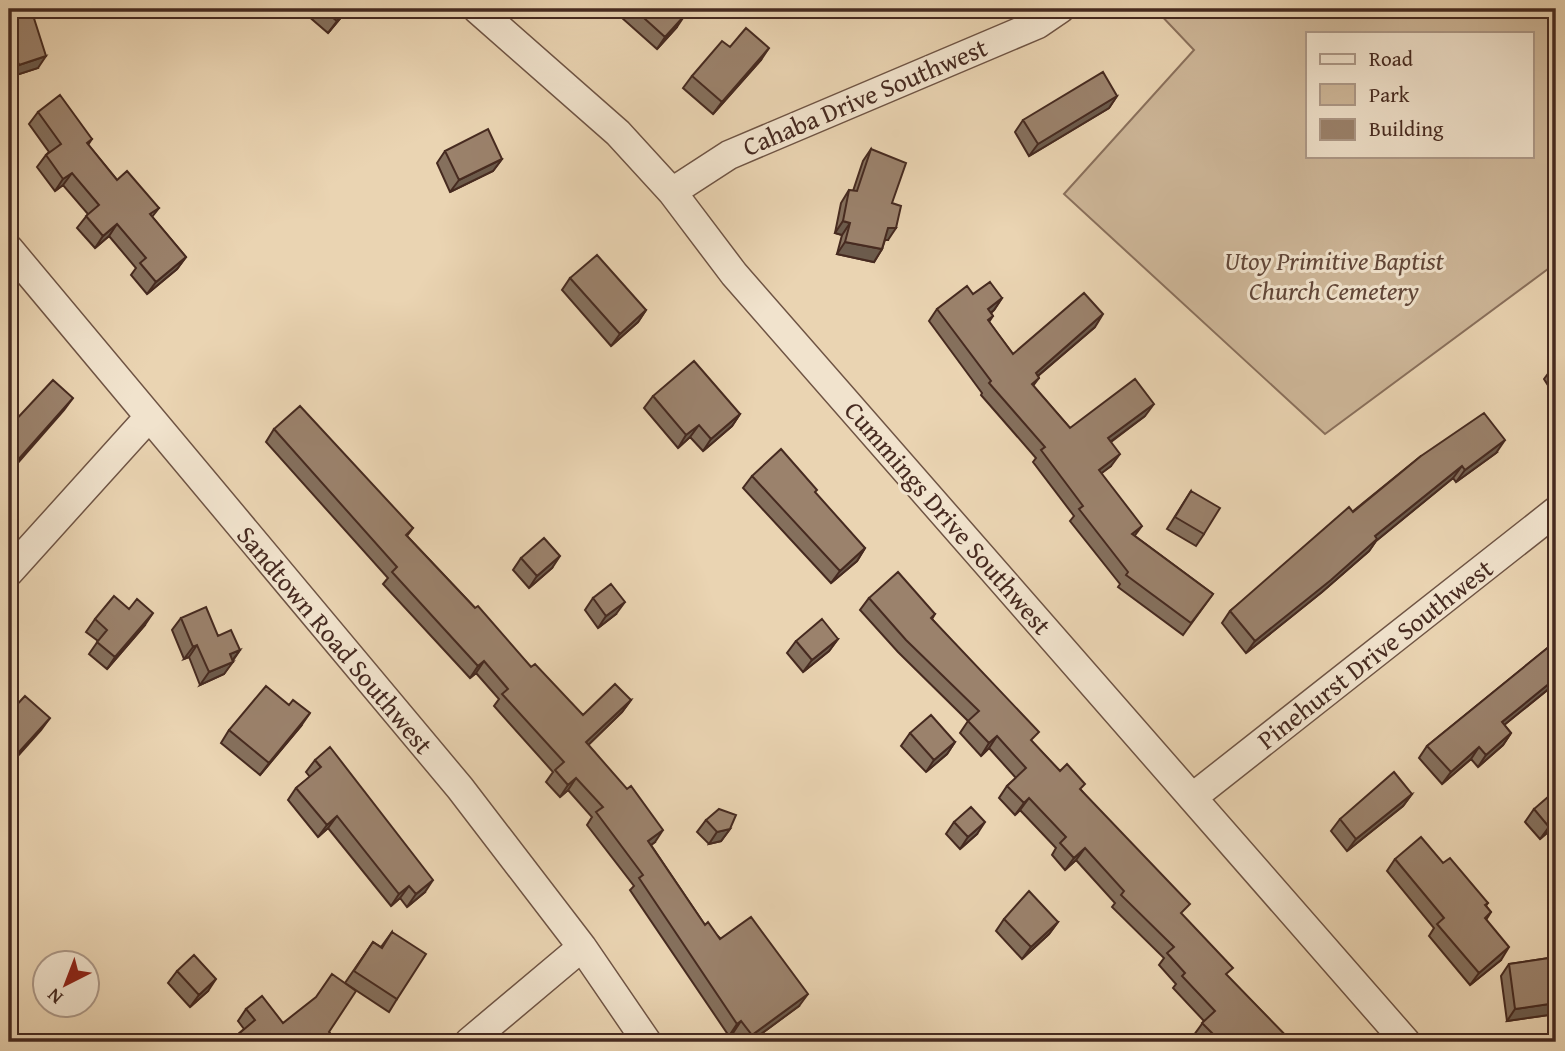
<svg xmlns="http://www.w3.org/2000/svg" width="1565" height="1051" font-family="'Gentium Book Plus',serif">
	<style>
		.green { fill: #ceb799; stroke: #8a705c; stroke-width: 2; fill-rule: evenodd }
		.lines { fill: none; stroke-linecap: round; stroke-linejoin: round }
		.minor-casing { stroke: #6f5444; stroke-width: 31 }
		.minor { stroke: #f1e3cd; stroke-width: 28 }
		.wall { fill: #85705d; stroke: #462a20; stroke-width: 2 }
		.shaded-wall { fill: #6c5b4c; stroke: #462a20; stroke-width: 2 }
		.building { fill: #9b826c; stroke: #462a20; stroke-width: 2 }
		.labels { text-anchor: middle; stroke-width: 6; stroke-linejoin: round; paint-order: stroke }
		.street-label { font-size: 26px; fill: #462a20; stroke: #f1e3cd }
		.park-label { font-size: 26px; font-style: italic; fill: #614638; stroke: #f1e3cd }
	</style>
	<rect width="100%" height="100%" fill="#ead4b2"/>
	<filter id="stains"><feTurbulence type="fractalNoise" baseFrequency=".00286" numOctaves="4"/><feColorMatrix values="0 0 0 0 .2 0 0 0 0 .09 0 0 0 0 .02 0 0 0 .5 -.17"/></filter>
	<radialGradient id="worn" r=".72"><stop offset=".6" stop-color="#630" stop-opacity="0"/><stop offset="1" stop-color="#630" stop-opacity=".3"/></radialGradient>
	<path class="green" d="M 1155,9 L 1556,9 L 1556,263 L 1325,434 L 1064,194 L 1194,50 ZM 1308,33 L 1532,33 L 1532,156 L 1308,156 Z"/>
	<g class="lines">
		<defs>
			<path id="minor" d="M 477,9 L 618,133 L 672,192 L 734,274 L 1406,1042
				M 672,192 L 729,155 L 1038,24 L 1060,9
				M 9,249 L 460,788 L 582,947 L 647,1042
				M 9,572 L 149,417
				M 1193,797 L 1556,511
				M 469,1042 L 582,947"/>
		</defs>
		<use href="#minor" class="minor-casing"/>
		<use href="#minor" class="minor"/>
	</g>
	<path class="wall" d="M 9,9 L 38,68 L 10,77 L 9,73 Z
		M 300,9 L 348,9 L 328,33 Z
		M 607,9 L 679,9 L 677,27 L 657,49 L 612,9 L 610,11 Z
		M 730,47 L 761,60 L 713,114 L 683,88 L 692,76 Z
		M 1117,96 L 1109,108 L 1029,156 L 1015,132 L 1023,120 Z
		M 38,112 L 92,139 L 88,145 L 117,180 L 159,208 L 152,217 L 186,257 L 177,269 L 147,294 L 131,275 L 136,268 L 109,236 L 95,248 L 77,228 L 88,214 L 63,185 L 55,191 L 37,167 L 46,155 L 49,152 L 29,124 Z
		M 871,149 L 888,240 L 885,240 L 882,249 L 874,262 L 837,254 L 842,235 L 835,233 L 841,203 L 849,190 L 853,191 L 863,161 Z
		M 445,151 L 502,159 L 493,171 L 450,192 L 437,163 Z
		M 570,278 L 646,310 L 638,322 L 611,346 L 562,290 Z
		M 973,294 L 1002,298 L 994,310 L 991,313 L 993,316 L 989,322 L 1013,354 L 1095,327 L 1038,376 L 1039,378 L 1033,386 L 1070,428 L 1145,416 L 1111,442 L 1111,466 L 1101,473 L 1135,536 L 1213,594 L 1183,635 L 1118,587 L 1120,584 L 1070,521 L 1074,516 L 1033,462 L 1036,458 L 981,395 L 982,393 L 929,321 L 937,309 Z
		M 1556,365 L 1556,398 L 1544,379 L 1553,367 Z
		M 653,396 L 740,414 L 732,426 L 703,451 L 690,437 L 678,448 L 644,408 Z
		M 274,429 L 413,528 L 407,536 L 531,667 L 583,715 L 631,700 L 622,712 L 588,745 L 655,842 L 651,845 L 705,925 L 799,1006 L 750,1042 L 739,1042 L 733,1033 L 729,1036 L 630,890 L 634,886 L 587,825 L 592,817 L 568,790 L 560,797 L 546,782 L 553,772 L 494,706 L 499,699 L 476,673 L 470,678 L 383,584 L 388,578 L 266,442 Z
		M 1496,453 L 1456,482 L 1453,478 L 1376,541 L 1369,551 L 1322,592 L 1246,653 L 1222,623 L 1230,611 L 1421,456 Z
		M 752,476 L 865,548 L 857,561 L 831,583 L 743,488 Z
		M 1191,491 L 1204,534 L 1196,546 L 1167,529 Z
		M 521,558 L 552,568 L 529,588 L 513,570 Z
		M 593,598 L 616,614 L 598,628 L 585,610 Z
		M 869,598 L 935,614 L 932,619 L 1032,742 L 1060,771 L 1081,790 L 1182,915 L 1227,976 L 1292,1042 L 1201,1042 L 1194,1035 L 1204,1021 L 1173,988 L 1176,984 L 1159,965 L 1164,958 L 1112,907 L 1115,903 L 1076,860 L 1065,870 L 1052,855 L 1056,848 L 1020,810 L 1015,815 L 999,798 L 1007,786 L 1016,778 L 989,748 L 981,756 L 960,733 L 968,721 L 898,652 L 860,610 Z
		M 129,609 L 145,625 L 107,669 L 89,654 L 98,641 L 86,632 L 95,619 Z
		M 181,618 L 218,636 L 240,650 L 224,674 L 200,685 L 189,657 L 184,659 L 172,630 Z
		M 838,639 L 829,651 L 803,672 L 787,653 L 796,641 Z
		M 1556,641 L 1556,683 L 1504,725 L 1511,733 L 1503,745 L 1478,767 L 1471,759 L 1442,784 L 1419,758 L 1427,746 Z
		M 301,726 L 260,775 L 221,743 L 229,730 Z
		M 910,733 L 955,742 L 947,754 L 926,772 L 901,746 Z
		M 315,760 L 425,892 L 407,907 L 400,898 L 391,906 L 328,828 L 318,837 L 288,800 L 296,788 L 310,777 L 306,772 Z
		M 1412,794 L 1403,806 L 1347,851 L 1331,831 L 1340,819 Z
		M 1534,809 L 1556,825 L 1540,839 L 1525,822 Z
		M 706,820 L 730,829 L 721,841 L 709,844 L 697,832 Z
		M 954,822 L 977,834 L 960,849 L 946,834 Z
		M 1395,859 L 1443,863 L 1488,903 L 1486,906 L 1491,912 L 1486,920 L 1501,960 L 1470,985 L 1429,936 L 1434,928 L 1387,871 Z
		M 1004,919 L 1058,922 L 1049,934 L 1022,959 L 996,931 Z
		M 392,932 L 397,999 L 389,1012 L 345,983 L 373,942 L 381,947 Z
		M 1556,957 L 1556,1014 L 1507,1021 L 1501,976 L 1509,964 Z
		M 177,971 L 208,991 L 190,1007 L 168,983 Z
		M 246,1009 L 283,1023 L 329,1032 L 332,1036 L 328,1042 L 229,1042 L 244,1029 L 238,1021 Z"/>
	<path class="shaded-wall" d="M 347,9 L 348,9 L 328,33 L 337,21 Z
		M 685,15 L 677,27 L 657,49 L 665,37 Z
		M 769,48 L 761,60 L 713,114 L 722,102 Z
		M 46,56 L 38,68 L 10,77 L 19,65 Z
		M 1117,96 L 1109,108 L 1029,156 L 1038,144 Z
		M 502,159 L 493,171 L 450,192 L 459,180 Z
		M 72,173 L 63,185 L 55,191 L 63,179 Z
		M 843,221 L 850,223 L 842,235 L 835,233 Z
		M 117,224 L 109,236 L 95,248 L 103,236 Z
		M 888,228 L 896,228 L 888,240 L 879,240 Z
		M 845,242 L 882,249 L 874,262 L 837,254 Z
		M 186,257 L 177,269 L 147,294 L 156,282 Z
		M 1002,298 L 994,310 L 979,322 L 988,309 Z
		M 646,310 L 638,322 L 611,346 L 620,334 Z
		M 1103,314 L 1095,327 L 1027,385 L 1036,373 Z
		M 73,398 L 64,410 L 9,473 L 9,470 Z
		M 1154,404 L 1145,416 L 1099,450 L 1108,438 Z
		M 740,414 L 732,426 L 703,451 L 711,439 Z
		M 699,425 L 690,437 L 678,448 L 686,435 Z
		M 1505,440 L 1496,453 L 1456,482 L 1465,470 Z
		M 1120,454 L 1111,466 L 1090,482 L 1099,470 Z
		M 1462,466 L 1453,478 L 1376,541 L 1369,551 L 1322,592 L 1246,653 L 1255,641 L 1375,536 Z
		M 1142,526 L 1133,538 L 1132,534 Z
		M 865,548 L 857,561 L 831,583 L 840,571 Z
		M 560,556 L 552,568 L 529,588 L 537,576 Z
		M 625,602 L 616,614 L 598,628 L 606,616 Z
		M 153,613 L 145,625 L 107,669 L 115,657 Z
		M 838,639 L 829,651 L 803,672 L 812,660 Z
		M 197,645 L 189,657 L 184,659 L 193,647 Z
		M 240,650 L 231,662 L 230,654 Z
		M 484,661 L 476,673 L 470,678 L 478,666 Z
		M 233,662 L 224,674 L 200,685 L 209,672 Z
		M 1556,678 L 1556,683 L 1493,734 L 1502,722 Z
		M 631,700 L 622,712 L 578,755 L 586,742 Z
		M 310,713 L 301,726 L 260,775 L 269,763 Z
		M 50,718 L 41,730 L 9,766 L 9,763 Z
		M 1511,733 L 1503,745 L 1478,767 L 1486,755 Z
		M 997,736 L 989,748 L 981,756 L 989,743 Z
		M 955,742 L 947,754 L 926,772 L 934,760 Z
		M 1479,747 L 1471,759 L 1442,784 L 1451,772 Z
		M 576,778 L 568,790 L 560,797 L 568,785 Z
		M 1412,794 L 1403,806 L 1347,851 L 1356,839 Z
		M 1029,798 L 1020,810 L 1015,815 L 1024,803 Z
		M 337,816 L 328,828 L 318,837 L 327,825 Z
		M 1556,821 L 1556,825 L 1540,839 L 1549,827 Z
		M 985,822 L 977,834 L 960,849 L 968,837 Z
		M 730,829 L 721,841 L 709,844 L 717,832 Z
		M 663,830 L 655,842 L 640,853 L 648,841 Z
		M 1085,848 L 1076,860 L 1065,870 L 1074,858 Z
		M 433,880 L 425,892 L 407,907 L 416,894 Z
		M 409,886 L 400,898 L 391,906 L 399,894 Z
		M 1058,922 L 1049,934 L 1022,959 L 1031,947 Z
		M 1509,947 L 1501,960 L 1470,985 L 1479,973 Z
		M 216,979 L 208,991 L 190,1007 L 199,995 Z
		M 808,994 L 799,1006 L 750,1042 L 747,1042 L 752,1035 Z
		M 1556,1003 L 1556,1014 L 1507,1021 L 1515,1009 Z
		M 741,1021 L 733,1033 L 729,1036 L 737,1024 Z"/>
	<path class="building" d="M 9,9 L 31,9 L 46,56 L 19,65 L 9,36 Z
		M 322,9 L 347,9 L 337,21 Z
		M 634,9 L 679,9 L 685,15 L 665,37 Z
		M 746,28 L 769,48 L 722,102 L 692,76 L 722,41 L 730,47 Z
		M 1103,72 L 1117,96 L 1038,144 L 1023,120 Z
		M 60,95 L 92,139 L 87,143 L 117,180 L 127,171 L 159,208 L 150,214 L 186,257 L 156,282 L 140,263 L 146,258 L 117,224 L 103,236 L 86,216 L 99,205 L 72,173 L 63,179 L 46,155 L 61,144 L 38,112 Z
		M 488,129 L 502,159 L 459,180 L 445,151 Z
		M 871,149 L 906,163 L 892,203 L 901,206 L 896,228 L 888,228 L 882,249 L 845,242 L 850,223 L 843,221 L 849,190 L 857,191 Z
		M 597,255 L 646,310 L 620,334 L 570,278 Z
		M 990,282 L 1002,298 L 988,309 L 993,316 L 988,320 L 1013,354 L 1084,293 L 1103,314 L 1036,373 L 1039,378 L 1032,384 L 1070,428 L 1135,379 L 1154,404 L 1108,438 L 1120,454 L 1099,470 L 1142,526 L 1132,534 L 1213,594 L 1191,623 L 1126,575 L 1128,572 L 1079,509 L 1083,506 L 1041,450 L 1045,447 L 989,383 L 991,381 L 937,309 L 967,286 L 973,294 Z
		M 694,361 L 740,414 L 711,439 L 699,425 L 686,435 L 653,396 Z
		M 53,380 L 73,398 L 9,470 L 9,423 L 11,425 Z
		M 300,406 L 413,528 L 406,535 L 475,608 L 478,606 L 531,667 L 535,664 L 583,715 L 615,684 L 631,700 L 586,742 L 627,789 L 631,786 L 663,830 L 648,841 L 705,925 L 708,922 L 720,939 L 751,917 L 808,994 L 752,1035 L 741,1021 L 737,1024 L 639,878 L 643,875 L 596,812 L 603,807 L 576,778 L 568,785 L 555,770 L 564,762 L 502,694 L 508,689 L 484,661 L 478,666 L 392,572 L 397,567 L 274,429 Z
		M 1484,413 L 1505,440 L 1465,470 L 1462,466 L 1375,536 L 1377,539 L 1331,580 L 1255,641 L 1230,611 L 1349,507 L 1353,512 L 1421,456 Z
		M 781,449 L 817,490 L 815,492 L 865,548 L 840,571 L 752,476 Z
		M 1191,491 L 1220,508 L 1204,534 L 1175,517 Z
		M 544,538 L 560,556 L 537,576 L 521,558 Z
		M 898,572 L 935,614 L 931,618 L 1039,732 L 1031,740 L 1060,771 L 1067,764 L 1085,784 L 1080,789 L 1190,904 L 1181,913 L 1233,968 L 1226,974 L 1292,1042 L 1221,1042 L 1202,1023 L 1215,1011 L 1182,976 L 1185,973 L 1167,953 L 1174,947 L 1121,895 L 1124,891 L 1085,848 L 1074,858 L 1060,843 L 1066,837 L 1029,798 L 1024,803 L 1007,786 L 1026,768 L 997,736 L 989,743 L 968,721 L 979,711 L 906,640 L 869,598 Z
		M 611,584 L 625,602 L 606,616 L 593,598 Z
		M 114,596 L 129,609 L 137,599 L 153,613 L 115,657 L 97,642 L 107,630 L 95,619 Z
		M 206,607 L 218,636 L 231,630 L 240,650 L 230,654 L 233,662 L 209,672 L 197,645 L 193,647 L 181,618 Z
		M 822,619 L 838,639 L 812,660 L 796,641 Z
		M 1556,641 L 1556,678 L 1502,722 L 1511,733 L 1486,755 L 1479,747 L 1451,772 L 1427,746 Z
		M 266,686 L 289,705 L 293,700 L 310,713 L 269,763 L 229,730 Z
		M 25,696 L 50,718 L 9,763 L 9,713 Z
		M 931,715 L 955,742 L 934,760 L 910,733 Z
		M 330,747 L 433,880 L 416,894 L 409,886 L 399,894 L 337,816 L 327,825 L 296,788 L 321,767 L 315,760 Z
		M 1394,772 L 1412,794 L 1356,839 L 1340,819 Z
		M 1556,790 L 1556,821 L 1549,827 L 1534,809 Z
		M 971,807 L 985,822 L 968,837 L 954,822 Z
		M 719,809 L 736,815 L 730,829 L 717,832 L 706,820 Z
		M 1421,837 L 1443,863 L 1450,858 L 1488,903 L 1485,905 L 1491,912 L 1485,918 L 1509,947 L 1479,973 L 1437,924 L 1444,918 L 1395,859 Z
		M 1029,891 L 1058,922 L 1031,947 L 1004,919 Z
		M 392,932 L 426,954 L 397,999 L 354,971 L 373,942 L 382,948 Z
		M 194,955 L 216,979 L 199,995 L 177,971 Z
		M 1556,957 L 1556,1003 L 1515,1009 L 1509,964 Z
		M 332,974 L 356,991 L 329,1032 L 332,1036 L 325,1042 L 229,1042 L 255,1020 L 246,1009 L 262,996 L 283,1023 L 316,997 Z"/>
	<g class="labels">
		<g class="street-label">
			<text transform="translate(865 97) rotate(-23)" y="9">Cahaba Drive Southwest</text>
			<text transform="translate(948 518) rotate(49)" y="9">Cummings Drive Southwest</text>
			<text transform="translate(335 640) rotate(50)" y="9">Sandtown Road Southwest</text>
			<text transform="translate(1375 654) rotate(-38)" y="9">Pinehurst Drive Southwest</text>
		</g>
		<g class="park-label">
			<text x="1334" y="270">Utoy Primitive Baptist<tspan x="1334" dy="30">Church Cemetery</tspan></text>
		</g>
	</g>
	<rect width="1565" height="1051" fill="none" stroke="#ead4b2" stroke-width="35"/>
	<rect x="10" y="10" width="1544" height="1030" fill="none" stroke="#462a20" stroke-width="3.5"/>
	<rect x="18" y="18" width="1530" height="1016" fill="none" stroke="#462a20" stroke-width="2"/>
	<rect x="1306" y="32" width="228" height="126" fill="#f1e3cd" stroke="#ad9988" stroke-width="2"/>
	<rect x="1320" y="54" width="35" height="10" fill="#f1e3cd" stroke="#ad9988" stroke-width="2"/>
	<text x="1369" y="66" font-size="21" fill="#462a20">Road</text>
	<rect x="1320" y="84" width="35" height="21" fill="#ceb799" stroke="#ad9988" stroke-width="2"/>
	<text x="1369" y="102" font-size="21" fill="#462a20">Park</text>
	<rect x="1320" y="119" width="35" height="21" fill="#9b826c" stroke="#ad9988" stroke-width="2"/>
	<text x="1369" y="136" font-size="21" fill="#462a20">Building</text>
	<g transform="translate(66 984) rotate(222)"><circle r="33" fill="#f1e3cd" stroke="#ad9988" stroke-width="2"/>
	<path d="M0-5L12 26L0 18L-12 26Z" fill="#8f2418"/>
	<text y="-10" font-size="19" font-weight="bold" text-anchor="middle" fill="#462a20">N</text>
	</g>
	<rect width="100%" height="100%" filter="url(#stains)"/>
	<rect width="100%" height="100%" fill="url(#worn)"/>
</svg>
